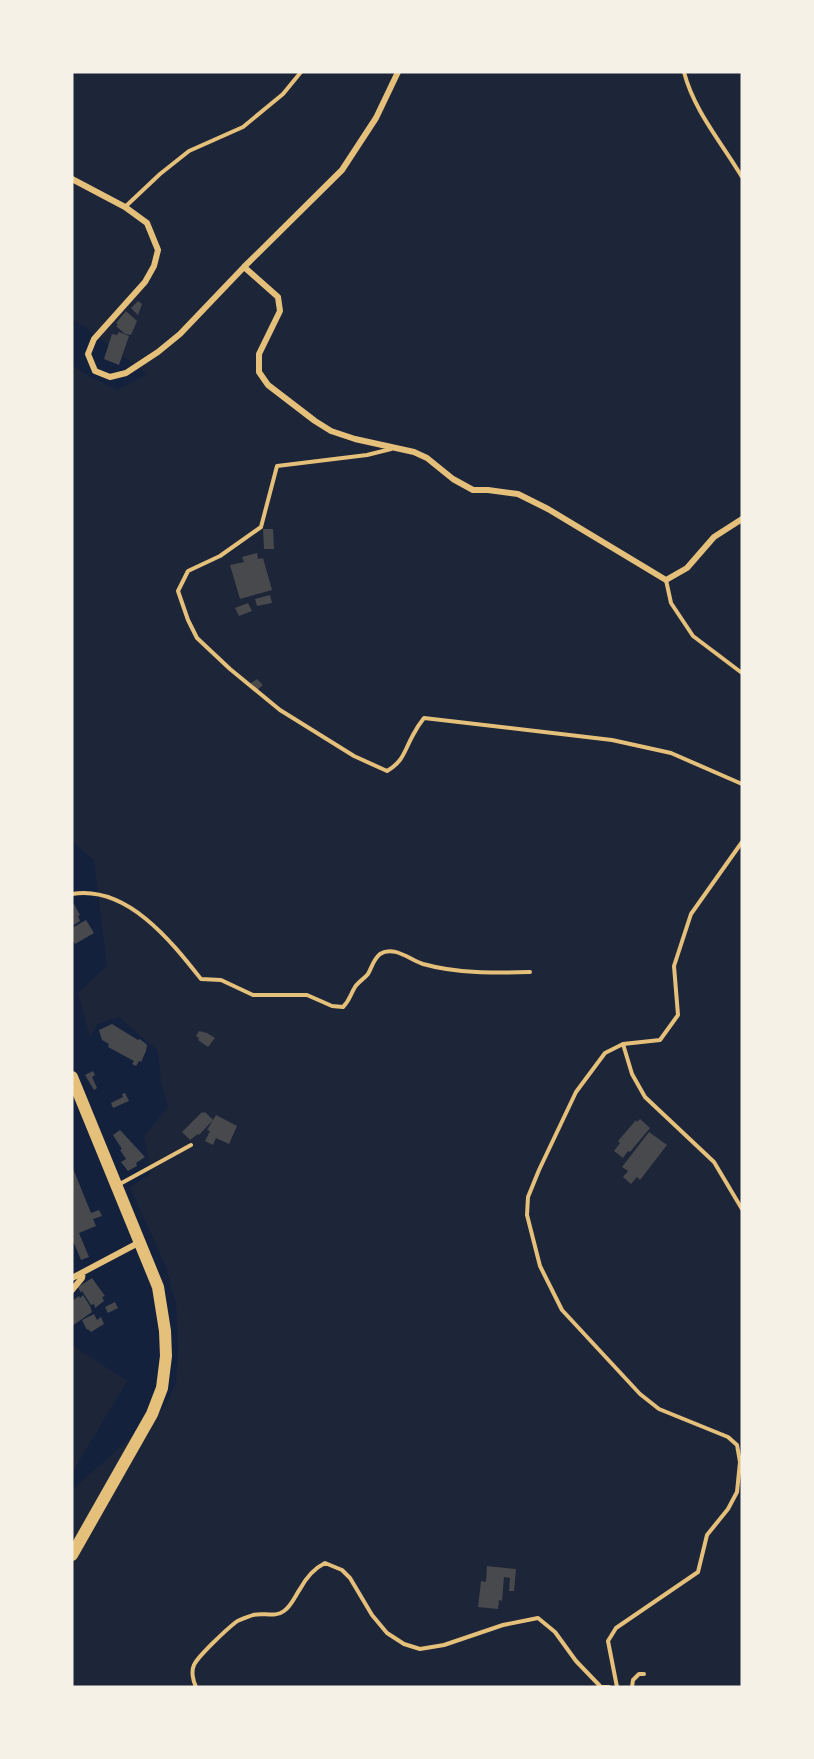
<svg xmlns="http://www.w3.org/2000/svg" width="814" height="1759" font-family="'PT Sans',sans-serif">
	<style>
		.green { fill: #1d2539 }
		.building { fill: #48494c }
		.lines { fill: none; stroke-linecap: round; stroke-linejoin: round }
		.service { stroke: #e5c07b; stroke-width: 4 }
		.minor { stroke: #e5c07b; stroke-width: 6 }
		.trunk { stroke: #e5c07b; stroke-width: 12 }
	</style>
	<rect width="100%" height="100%" fill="#14213d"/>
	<path class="green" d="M 72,72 L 742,72 L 742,1687 L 72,1687 L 72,1490 L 165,1407 L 176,1383 L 178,1349 L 176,1304 L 166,1267 L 130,1187 L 151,1174 L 144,1136 L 168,1107 L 161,1081 L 158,1051 L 119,1017 L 97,1024 L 90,1038 L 78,993 L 107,966 L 94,860 L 72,841 L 72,364 L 82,372 L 117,390 L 147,374 L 72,318 Z
		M 72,1345 L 127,1381 L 72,1473 Z"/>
	<path class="building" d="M 138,301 L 142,304 L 138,315 L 131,308 Z
		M 126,311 L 137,321 L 131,335 L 125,334 L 116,326 L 118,325 L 116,323 Z
		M 119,332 L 129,336 L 119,365 L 104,359 L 112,334 L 117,335 Z
		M 263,529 L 273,529 L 274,549 L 264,549 Z
		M 257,553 L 258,559 L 263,558 L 272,590 L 240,599 L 230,565 L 244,562 L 242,557 Z
		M 270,595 L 272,603 L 257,606 L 255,599 Z
		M 248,603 L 252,611 L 239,616 L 235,608 Z
		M 257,679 L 263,685 L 257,690 L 251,683 Z
		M 74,904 L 80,915 L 78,916 L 80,921 L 72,926 L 72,905 Z
		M 86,920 L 94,933 L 75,944 L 72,939 L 72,928 Z
		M 112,1024 L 138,1040 L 140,1039 L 147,1045 L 146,1051 L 141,1062 L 139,1061 L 136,1066 L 132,1064 L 134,1061 L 108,1047 L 109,1044 L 102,1040 L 99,1030 Z
		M 199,1031 L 207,1033 L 215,1038 L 208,1047 L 198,1040 L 199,1038 L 196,1036 Z
		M 93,1071 L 95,1075 L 92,1077 L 97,1088 L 94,1090 L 85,1075 Z
		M 125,1093 L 129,1101 L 113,1108 L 111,1103 L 123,1097 L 122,1094 Z
		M 202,1112 L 203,1113 L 205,1112 L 213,1120 L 199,1135 L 198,1134 L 190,1140 L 182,1132 Z
		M 216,1115 L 237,1126 L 229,1144 L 216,1138 L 213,1145 L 205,1141 L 210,1131 L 207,1130 Z
		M 640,1119 L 650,1128 L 630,1152 L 628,1151 L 623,1158 L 614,1151 L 620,1143 L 618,1141 L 636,1120 L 637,1122 Z
		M 120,1130 L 145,1157 L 136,1163 L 137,1166 L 128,1171 L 121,1162 L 126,1159 L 120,1150 L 122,1149 L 113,1135 Z
		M 649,1132 L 667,1145 L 640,1180 L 637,1177 L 631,1184 L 623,1177 L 628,1171 L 622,1167 Z
		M 72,1166 L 91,1213 L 99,1210 L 102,1216 L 93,1219 L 96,1226 L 79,1233 L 89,1257 L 81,1260 L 74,1243 L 72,1244 Z
		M 92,1278 L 105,1296 L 102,1297 L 104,1301 L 95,1308 L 94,1304 L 91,1305 L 82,1291 L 81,1293 L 78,1287 Z
		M 83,1295 L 90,1306 L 92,1312 L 72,1326 L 72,1301 L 79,1296 L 80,1298 Z
		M 115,1302 L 118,1308 L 108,1313 L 105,1307 Z
		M 94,1314 L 97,1320 L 101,1317 L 104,1324 L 91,1332 L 88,1329 L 87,1330 L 82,1320 Z
		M 487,1566 L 516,1569 L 514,1591 L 509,1591 L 510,1578 L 504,1577 L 502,1601 L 499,1600 L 498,1609 L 478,1607 L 481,1581 L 486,1582 Z"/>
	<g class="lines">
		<path class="service" d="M 684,72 C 694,111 722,143 742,177
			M 125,207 L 160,174 L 189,151 L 243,127 L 283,94 L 301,72
			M 391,449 L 367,455 L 277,466 L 261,527 L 220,556 L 188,571 L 178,591 L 188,620 L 197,638 L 230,669 L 280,710 L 354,756 L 387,771 C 404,761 404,751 413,735 C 416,729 420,723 424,718 L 612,740 L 671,753 L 742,784
			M 666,580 L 671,603 L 693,636 L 742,673
			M 72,894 C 127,885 171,941 201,979 L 221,980 L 253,995 L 307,995 L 332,1006 L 343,1007 C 350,1000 350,995 355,987 C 358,982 364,979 368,974 C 372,967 373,960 380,954 C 394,945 410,960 423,964 C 459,974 494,973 530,972
			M 623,1044 L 632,1074 L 645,1097 L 714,1162 L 742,1209
			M 118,1185 L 191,1145
			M 196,1687 C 193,1681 191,1671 194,1665 C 198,1656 227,1629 236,1622 C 240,1619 248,1617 253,1615 C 263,1612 275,1618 284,1611 C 292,1605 295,1596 300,1589 C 306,1578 315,1568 325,1563 L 342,1570 L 350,1578 L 372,1615 L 387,1633 L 404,1644 L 420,1649 L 444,1645 L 503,1625 L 538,1618 L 555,1632 L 576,1661 L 601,1687 L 609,1687
			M 617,1687 L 608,1641 L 616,1628 L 698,1572 L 707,1535 L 728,1509 L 737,1492 L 740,1462 L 737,1445 L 728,1437 L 659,1409 L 640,1394 L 562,1310 L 540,1266 L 527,1215 L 528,1197 L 539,1170 L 576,1092 L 605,1053 L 623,1044 L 660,1040 L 678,1015 L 674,966 L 691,914 L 742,842
			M 632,1687 L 633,1680 L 639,1674 L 644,1674"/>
		<path class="minor" d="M 72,179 L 125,207 L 147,223 L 158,250 L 154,266 L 145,282 L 94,339 L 88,354 L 95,371 L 110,377 L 126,373 L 158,352 L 180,334 L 244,267 L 342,170 L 376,118 L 398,72
			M 244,267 L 278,297 L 280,311 L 259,354 L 259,372 L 268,385 L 315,421 L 331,431 L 355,439 L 414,452 L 427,458 L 453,479 L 473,490 L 488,490 L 518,494 L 548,509 L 666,580 L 687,568 L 714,537 L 742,519
			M 72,1278 L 140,1242
			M 72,1290 L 82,1278 L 83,1272"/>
		<path class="trunk" d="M 72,1077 L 158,1287 L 165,1331 L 166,1356 L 162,1388 L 152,1414 L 72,1555"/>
	</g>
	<rect width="814" height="1759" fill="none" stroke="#f6f1e7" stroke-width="147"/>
</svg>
